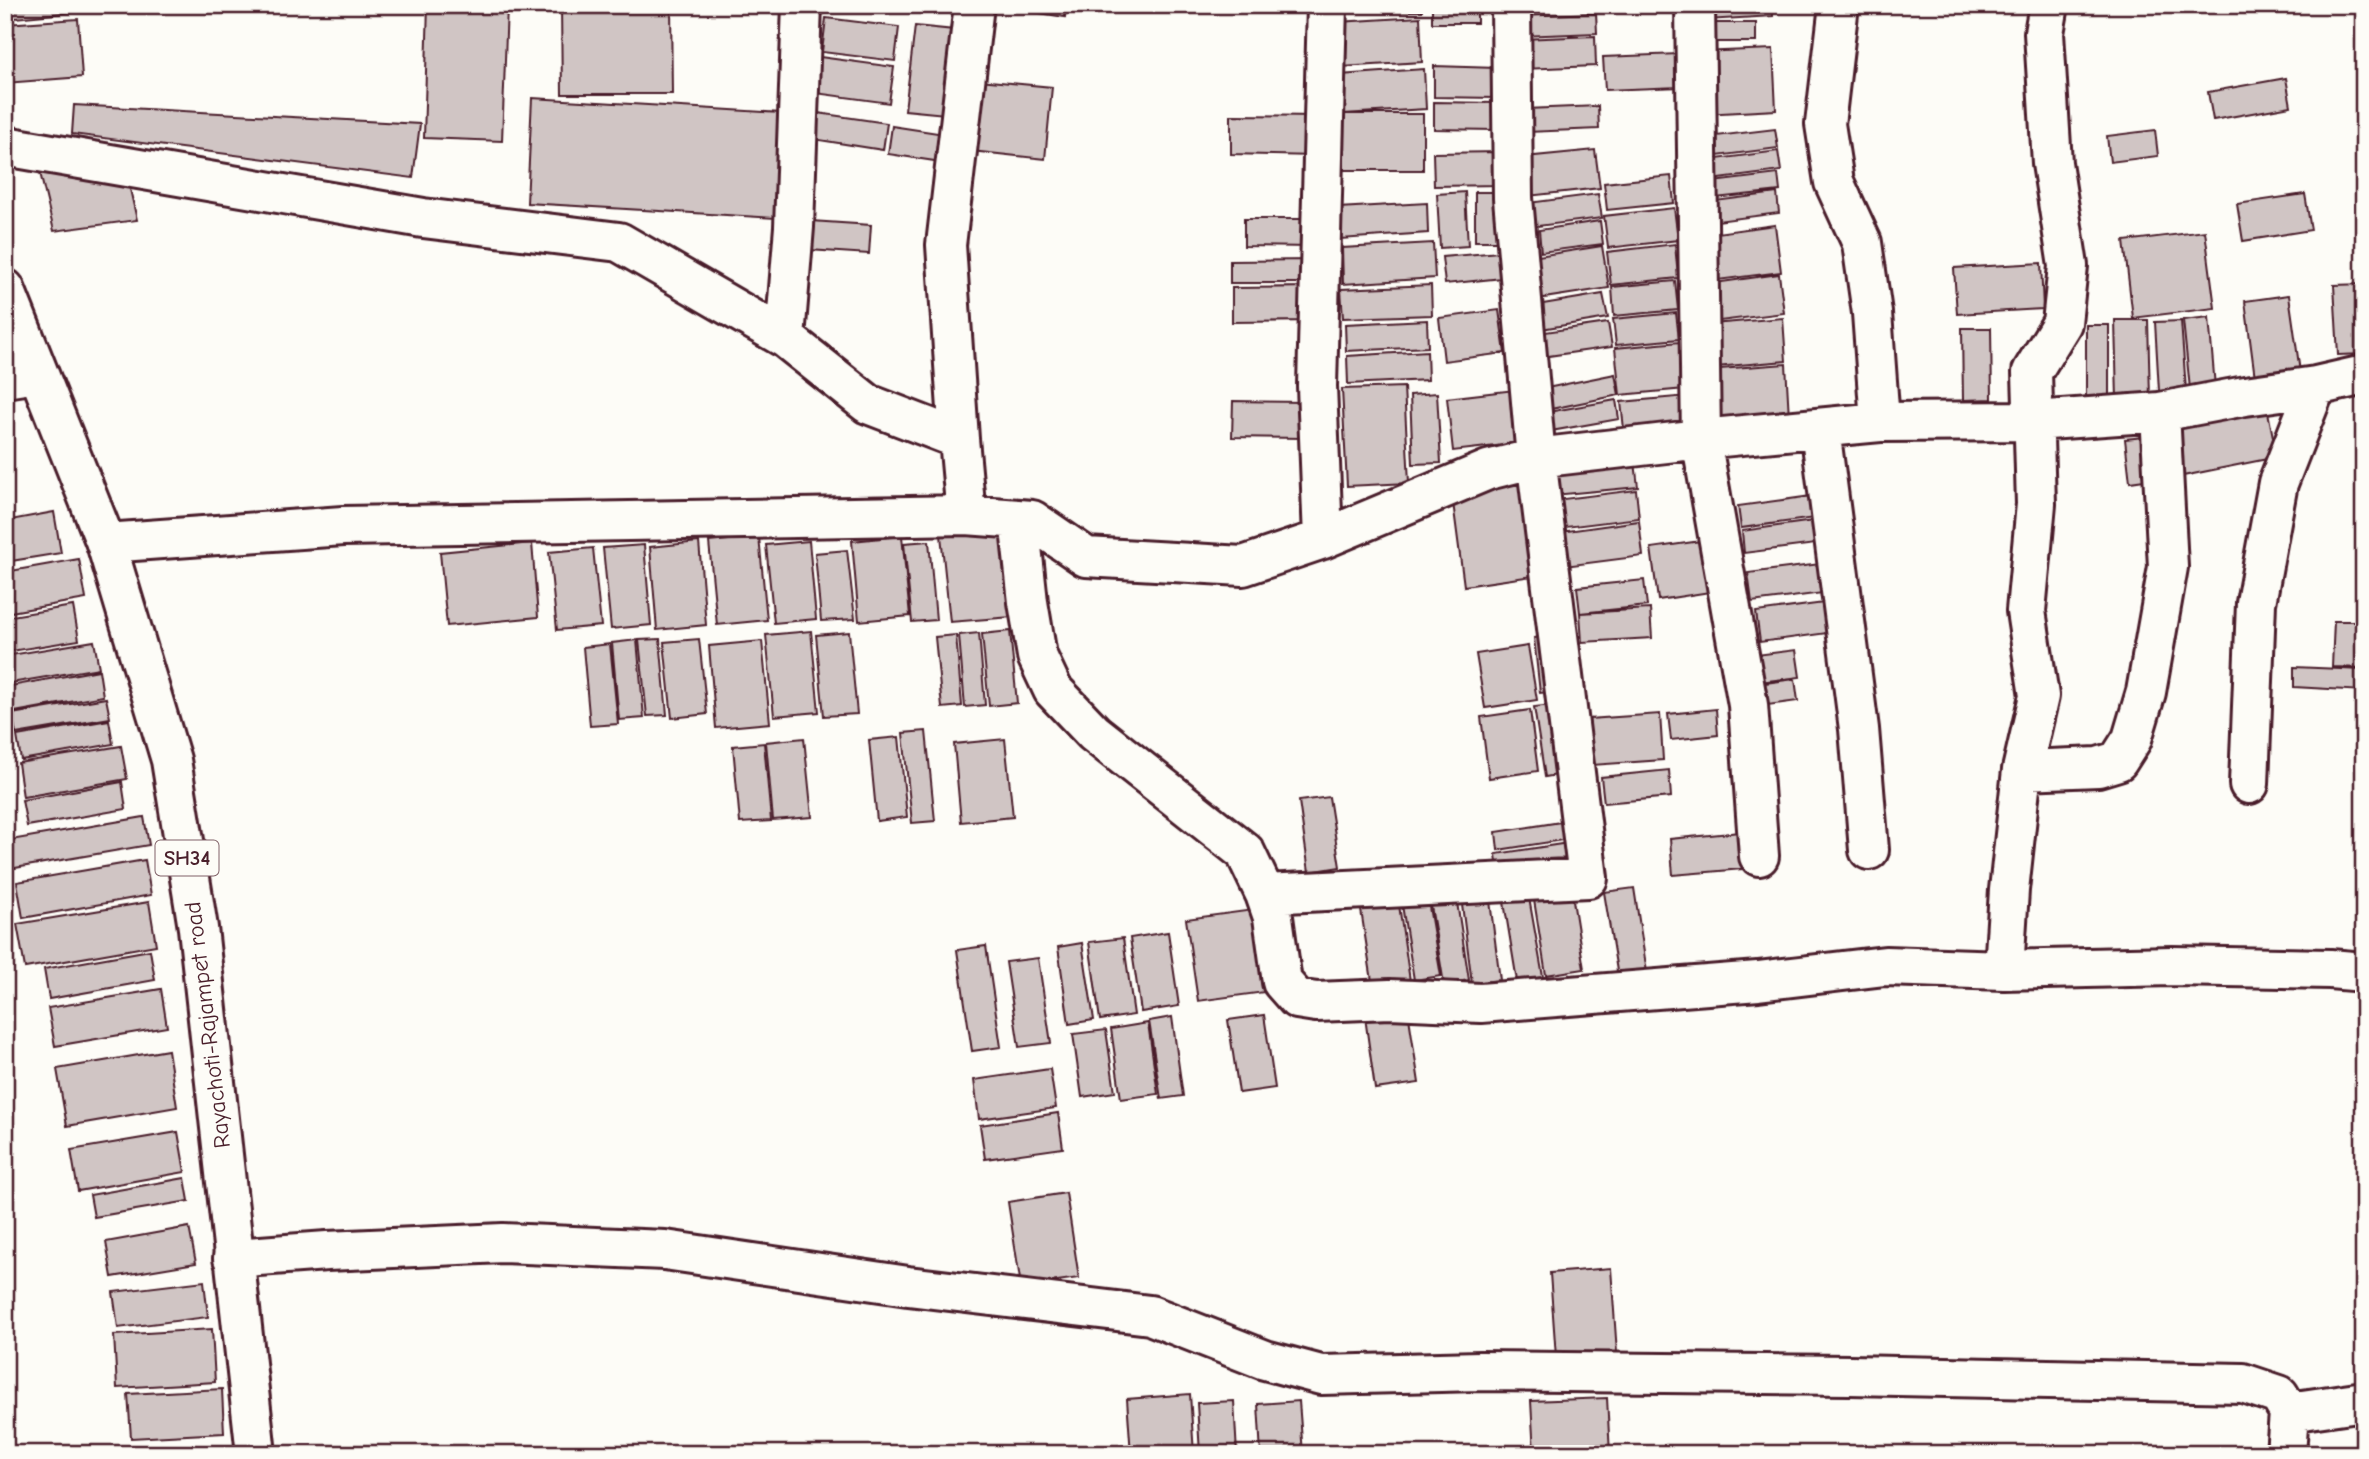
<svg xmlns="http://www.w3.org/2000/svg" width="2369" height="1459" font-family="'Comic Neue',sans-serif">
	<style>
		.building { fill: #d0c5c4; stroke: #4a1f2b; stroke-width: 2 }
		.lines { fill: none; stroke-linecap: round; stroke-linejoin: round }
		.minor-casing { stroke: #4a1f2b; stroke-width: 44 }
		.major-casing { stroke: #4a1f2b; stroke-width: 44 }
		.minor { stroke: #fdfcf7; stroke-width: 38 }
		.major { stroke: #fdfcf7; stroke-width: 38 }
		.labels { text-anchor: middle; stroke-width: 5; stroke-linejoin: round; paint-order: stroke }
		.shield { fill: #fdfcf7; stroke: #806168; stroke-width: 2 }
		.shield-label { font-size: 21px; font-weight: bold; fill: #4a1f2b }
		.street-label { font-size: 23px; fill: #4a1f2b; stroke: #fdfcf7 }
	</style>
	<rect width="100%" height="100%" fill="#fdfcf7"/>
	<filter id="ink" filterUnits="userSpaceOnUse"><feTurbulence type="fractalNoise" baseFrequency=".0143" numOctaves="2"/><feDisplacementMap in="SourceGraphic" scale="14" xChannelSelector="R" yChannelSelector="G"/><feConvolveMatrix kernelMatrix="1 2 1 2 8 2 1 2 1" color-interpolation-filters="sRGB"/></filter>
	<g filter="url(#ink)">
		<path class="building" d="M 5,5 L 83,5 L 84,11 L 5,19 Z
			M 428,5 L 507,6 L 502,141 L 424,138 Z
			M 561,5 L 671,5 L 672,94 L 562,94 Z
			M 829,5 L 881,5 L 880,12 Z
			M 989,5 L 1066,5 L 1065,17 Z
			M 1342,5 L 1422,5 L 1422,11 L 1342,12 Z
			M 1432,5 L 1477,5 L 1477,23 L 1432,23 Z
			M 1705,5 L 1773,5 L 1773,16 L 1706,20 Z
			M 1596,13 L 1597,33 L 1520,36 L 1520,16 Z
			M 1420,17 L 1422,62 L 1341,67 L 1338,22 Z
			M 826,18 L 899,27 L 895,61 L 822,52 Z
			M 78,19 L 82,77 L 5,83 L 5,24 Z
			M 1701,23 L 1756,23 L 1756,42 L 1701,42 Z
			M 915,26 L 954,30 L 945,114 L 905,110 Z
			M 1595,36 L 1596,66 L 1522,69 L 1521,39 Z
			M 1773,49 L 1776,110 L 1703,114 L 1699,52 Z
			M 1679,54 L 1680,87 L 1605,90 L 1603,57 Z
			M 820,57 L 894,67 L 889,103 L 815,93 Z
			M 1434,66 L 1497,68 L 1497,98 L 1434,97 Z
			M 1424,69 L 1426,109 L 1343,114 L 1340,75 Z
			M 2286,78 L 2291,106 L 2213,120 L 2208,92 Z
			M 969,79 L 1052,87 L 1045,159 L 962,150 Z
			M 532,98 L 781,113 L 776,218 L 527,203 Z
			M 1434,102 L 1497,103 L 1496,130 L 1434,129 Z
			M 74,105 L 420,124 L 413,178 L 72,134 Z
			M 1598,106 L 1599,129 L 1527,132 L 1526,109 Z
			M 818,113 L 887,123 L 883,150 L 813,139 Z
			M 1343,114 L 1423,114 L 1423,170 L 1344,170 Z
			M 1231,115 L 1315,116 L 1315,156 L 1231,154 Z
			M 892,126 L 951,135 L 948,163 L 888,154 Z
			M 1775,129 L 1778,148 L 1702,158 L 1699,138 Z
			M 2155,130 L 2158,156 L 2110,162 L 2107,136 Z
			M 1595,150 L 1600,188 L 1528,196 L 1525,157 Z
			M 1778,151 L 1781,171 L 1704,181 L 1701,161 Z
			M 1500,152 L 1500,185 L 1434,186 L 1433,153 Z
			M 37,160 L 125,167 L 137,220 L 54,231 Z
			M 1778,174 L 1780,191 L 1706,199 L 1704,183 Z
			M 1671,176 L 1674,203 L 1607,210 L 1604,183 Z
			M 1465,192 L 1468,246 L 1440,248 L 1437,194 Z
			M 1475,192 L 1501,192 L 1501,241 L 1475,241 Z
			M 1777,193 L 1779,213 L 1710,222 L 1707,202 Z
			M 1598,194 L 1602,218 L 1530,227 L 1528,203 Z
			M 2305,194 L 2311,230 L 2243,241 L 2237,204 Z
			M 1427,203 L 1428,233 L 1340,239 L 1338,208 Z
			M 1674,208 L 1678,240 L 1608,248 L 1604,216 Z
			M 1244,219 L 1311,219 L 1311,247 L 1244,246 Z
			M 811,221 L 871,225 L 869,254 L 809,250 Z
			M 1600,221 L 1603,244 L 1541,252 L 1539,230 Z
			M 1775,225 L 1781,272 L 1702,282 L 1695,236 Z
			M 2205,231 L 2215,308 L 2133,318 L 2124,241 Z
			M 1433,243 L 1435,278 L 1343,284 L 1342,248 Z
			M 1675,244 L 1678,278 L 1611,285 L 1607,252 Z
			M 1602,246 L 1609,288 L 1531,300 L 1525,258 Z
			M 1499,252 L 1502,278 L 1445,284 L 1442,257 Z
			M 1315,260 L 1315,283 L 1230,283 L 1230,261 Z
			M 2041,263 L 2043,309 L 1957,314 L 1954,268 Z
			M 1779,274 L 1784,313 L 1704,323 L 1700,285 Z
			M 1675,281 L 1678,310 L 1614,316 L 1612,287 Z
			M 2364,284 L 2364,354 L 2338,355 L 2334,285 Z
			M 1431,285 L 1432,315 L 1343,318 L 1341,289 Z
			M 1312,287 L 1312,321 L 1232,322 L 1232,288 Z
			M 1603,294 L 1608,318 L 1535,330 L 1531,306 Z
			M 2289,295 L 2300,372 L 2255,378 L 2245,301 Z
			M 1499,310 L 1505,353 L 1444,361 L 1439,318 Z
			M 1676,313 L 1679,339 L 1616,345 L 1613,319 Z
			M 2209,317 L 2215,387 L 2190,389 L 2183,320 Z
			M 1783,318 L 1786,361 L 1703,368 L 1700,325 Z
			M 1427,320 L 1428,347 L 1346,351 L 1345,324 Z
			M 2115,320 L 2148,320 L 2150,398 L 2117,400 Z
			M 2181,321 L 2186,390 L 2159,391 L 2155,322 Z
			M 1608,323 L 1612,347 L 1541,357 L 1538,333 Z
			M 2086,325 L 2109,325 L 2109,407 L 2086,407 Z
			M 1962,328 L 1991,328 L 1992,399 L 1963,400 Z
			M 1680,342 L 1685,389 L 1620,395 L 1615,348 Z
			M 1427,351 L 1428,380 L 1348,384 L 1347,356 Z
			M 1786,364 L 1789,417 L 1709,423 L 1706,370 Z
			M 1615,374 L 1619,395 L 1546,410 L 1542,389 Z
			M 1404,387 L 1409,483 L 1347,486 L 1342,389 Z
			M 1523,389 L 1530,442 L 1453,451 L 1447,398 Z
			M 1437,393 L 1441,463 L 1413,464 L 1410,395 Z
			M 1688,396 L 1691,423 L 1624,429 L 1621,402 Z
			M 1616,400 L 1619,419 L 1551,431 L 1548,412 Z
			M 1233,401 L 1306,402 L 1305,438 L 1232,437 Z
			M 2266,402 L 2277,457 L 2183,476 L 2171,421 Z
			M 2154,436 L 2158,478 L 2130,482 L 2125,439 Z
			M 1635,462 L 1638,487 L 1554,495 L 1551,470 Z
			M 1533,476 L 1546,574 L 1464,586 L 1451,487 Z
			M 1636,490 L 1639,518 L 1558,528 L 1555,500 Z
			M 1819,495 L 1822,517 L 1741,528 L 1738,506 Z
			M 54,512 L 61,553 L 5,562 L 5,521 Z
			M 1821,520 L 1824,543 L 1744,553 L 1742,531 Z
			M 1639,521 L 1643,556 L 1565,566 L 1560,532 Z
			M 1003,530 L 1012,617 L 950,622 L 941,535 Z
			M 902,536 L 910,616 L 859,621 L 852,541 Z
			M 759,537 L 767,620 L 717,625 L 709,542 Z
			M 1715,539 L 1723,590 L 1658,600 L 1651,548 Z
			M 809,541 L 816,619 L 774,623 L 766,545 Z
			M 929,541 L 936,620 L 912,622 L 904,543 Z
			M 699,542 L 706,625 L 657,630 L 650,547 Z
			M 532,543 L 538,617 L 447,626 L 440,552 Z
			M 644,545 L 651,625 L 611,629 L 603,548 Z
			M 593,548 L 601,626 L 557,630 L 549,552 Z
			M 847,550 L 855,619 L 821,621 L 815,553 Z
			M 79,559 L 86,599 L 5,613 L 5,572 Z
			M 1828,563 L 1831,592 L 1752,602 L 1748,573 Z
			M 1644,580 L 1647,606 L 1580,613 L 1577,587 Z
			M 1831,602 L 1835,632 L 1760,642 L 1756,612 Z
			M 73,606 L 79,640 L 5,652 L 5,617 Z
			M 1650,609 L 1652,638 L 1582,642 L 1580,613 Z
			M 2334,621 L 2364,621 L 2364,668 L 2332,667 Z
			M 811,631 L 819,712 L 774,716 L 766,635 Z
			M 1010,631 L 1017,703 L 989,706 L 982,634 Z
			M 849,632 L 857,714 L 824,716 L 816,635 Z
			M 979,633 L 985,705 L 965,707 L 959,635 Z
			M 956,635 L 962,706 L 942,708 L 935,637 Z
			M 1553,636 L 1559,691 L 1540,693 L 1534,638 Z
			M 660,639 L 667,715 L 647,716 L 639,640 Z
			M 699,639 L 707,714 L 672,718 L 664,642 Z
			M 637,640 L 644,718 L 619,720 L 612,643 Z
			M 94,641 L 99,668 L 5,684 L 5,656 Z
			M 762,641 L 770,723 L 716,728 L 709,646 Z
			M 610,644 L 618,724 L 590,726 L 583,647 Z
			M 1528,646 L 1537,700 L 1485,708 L 1476,654 Z
			M 1796,650 L 1800,677 L 1759,682 L 1756,655 Z
			M 2294,667 L 2364,670 L 2364,691 L 2294,687 Z
			M 99,670 L 103,696 L 9,713 L 5,687 Z
			M 1795,679 L 1798,701 L 1768,705 L 1765,683 Z
			M 106,698 L 110,718 L 16,734 L 12,714 Z
			M 1560,704 L 1569,773 L 1545,777 L 1534,707 Z
			M 1716,709 L 1718,735 L 1671,740 L 1668,714 Z
			M 1530,710 L 1538,771 L 1489,778 L 1481,717 Z
			M 1660,714 L 1663,760 L 1592,765 L 1589,719 Z
			M 109,720 L 113,744 L 21,760 L 17,736 Z
			M 926,731 L 935,821 L 912,823 L 903,733 Z
			M 899,737 L 907,817 L 877,821 L 869,740 Z
			M 804,738 L 812,817 L 773,820 L 766,742 Z
			M 1005,739 L 1013,817 L 961,822 L 954,744 Z
			M 764,743 L 771,821 L 740,823 L 733,746 Z
			M 121,746 L 127,779 L 23,797 L 18,763 Z
			M 1669,770 L 1671,797 L 1604,803 L 1601,777 Z
			M 122,782 L 126,809 L 27,826 L 22,800 Z
			M 1329,797 L 1340,867 L 1309,872 L 1299,801 Z
			M 144,817 L 149,845 L 9,869 L 5,841 Z
			M 1561,822 L 1563,840 L 1498,850 L 1496,832 Z
			M 1750,831 L 1754,868 L 1673,875 L 1670,839 Z
			M 1575,842 L 1579,867 L 1499,879 L 1496,854 Z
			M 145,860 L 151,895 L 23,918 L 17,882 Z
			M 1634,888 L 1647,972 L 1618,977 L 1604,892 Z
			M 1489,893 L 1500,980 L 1472,983 L 1461,897 Z
			M 1572,894 L 1584,969 L 1546,975 L 1534,900 Z
			M 1456,896 L 1469,980 L 1444,984 L 1430,900 Z
			M 1529,898 L 1543,977 L 1517,981 L 1504,902 Z
			M 1428,901 L 1441,976 L 1414,980 L 1402,905 Z
			M 149,902 L 156,945 L 25,968 L 17,924 Z
			M 1399,905 L 1411,988 L 1374,994 L 1361,910 Z
			M 1253,910 L 1265,992 L 1198,1001 L 1186,919 Z
			M 1168,932 L 1179,1006 L 1141,1012 L 1130,938 Z
			M 1123,938 L 1134,1015 L 1100,1020 L 1089,942 Z
			M 1082,943 L 1094,1020 L 1069,1024 L 1058,947 Z
			M 986,946 L 1001,1047 L 972,1051 L 957,950 Z
			M 150,950 L 155,980 L 49,999 L 44,969 Z
			M 1038,958 L 1051,1043 L 1019,1047 L 1006,962 Z
			M 161,989 L 167,1027 L 55,1046 L 48,1008 Z
			M 1408,1011 L 1419,1083 L 1375,1089 L 1365,1017 Z
			M 1264,1015 L 1275,1088 L 1239,1093 L 1228,1020 Z
			M 1172,1017 L 1183,1096 L 1161,1099 L 1149,1021 Z
			M 1148,1023 L 1158,1094 L 1121,1099 L 1111,1029 Z
			M 1106,1030 L 1115,1092 L 1082,1097 L 1073,1034 Z
			M 168,1050 L 177,1107 L 67,1126 L 57,1069 Z
			M 1050,1069 L 1056,1108 L 979,1119 L 974,1080 Z
			M 1058,1113 L 1063,1148 L 985,1159 L 980,1125 Z
			M 178,1132 L 185,1172 L 78,1191 L 71,1150 Z
			M 185,1178 L 189,1201 L 94,1217 L 90,1195 Z
			M 1066,1193 L 1079,1278 L 1021,1286 L 1008,1202 Z
			M 189,1227 L 196,1263 L 112,1277 L 106,1242 Z
			M 1611,1268 L 1617,1353 L 1556,1357 L 1550,1273 Z
			M 204,1281 L 208,1317 L 118,1328 L 113,1292 Z
			M 212,1329 L 215,1382 L 117,1388 L 114,1335 Z
			M 222,1389 L 224,1433 L 131,1438 L 128,1394 Z
			M 1190,1394 L 1194,1454 L 1131,1454 L 1127,1399 Z
			M 1607,1398 L 1610,1454 L 1534,1454 L 1531,1401 Z
			M 1234,1401 L 1237,1454 L 1200,1454 L 1197,1403 Z
			M 1299,1401 L 1303,1454 L 1261,1454 L 1258,1404 Z"/>
		<g class="lines">
			<defs>
				<path id="minor" d="M 1695,5 L 1701,439 L 1748,705 L 1759,856
					M 1839,5 L 1825,124 L 1834,182 L 1862,243 L 1872,313 L 1880,422
					M 5,146 L 423,218 L 619,242 L 785,338 L 868,404 L 959,439
					M 785,338 L 794,227 L 802,5
					M 5,378 L 37,373
					M 1820,429 L 1859,729 L 1869,850
					M 966,515 L 959,439 L 946,245 L 974,5
					M 1019,519 L 1028,602 L 1037,656 L 1053,690 L 1094,733 L 1245,852 L 1265,894 L 1273,917 L 1282,982 L 1297,999 L 1316,1002 L 1390,999 L 1481,1003 L 1758,981 L 1885,966 L 2004,970 L 2172,966 L 2330,969 L 2364,972
					M 1323,539 L 1317,386 L 1327,5
					M 106,543 L 343,526 L 966,515 L 1032,520 L 1086,557 L 1243,566 L 1323,539 L 1488,470 L 1536,458 L 1701,439 L 1880,422 L 2034,421 L 2160,412 L 2245,396 L 2316,386 L 2364,375
					M 2022,770 L 2098,767 L 2118,761 L 2132,739 L 2146,692 L 2168,567 L 2160,412
					M 2249,784 L 2256,603 L 2278,483 L 2316,386
					M 1265,894 L 1588,878 L 1536,458 L 1513,198 L 1511,5
					M 2004,970 L 2009,890 L 2022,770 L 2039,696 L 2026,611 L 2036,504 L 2032,372 L 2062,323 L 2068,266 L 2052,163 L 2044,33 L 2049,5
					M 233,1258 L 327,1251 L 503,1243 L 665,1250 L 908,1286 L 1150,1315 L 1265,1360 L 1321,1375 L 1480,1371 L 1850,1375 L 2243,1383 L 2279,1395 L 2289,1412 L 2286,1454
					M 2289,1412 L 2364,1401"/>
				<path id="major" d="M 5,289 L 106,543 L 171,760 L 198,928 L 256,1454"/>
			</defs>
			<use href="#minor" class="minor-casing"/>
			<use href="#major" class="major-casing"/>
			<use href="#minor" class="minor"/>
			<use href="#major" class="major"/>
		</g>
	</g>
	<g class="labels">
		<rect class="shield" x="155.5" y="840.5" width="63" height="35" rx="5"/>
		<g class="shield-label">
			<text x="187" y="865">SH34</text>
		</g>
		<g class="street-label">
			<text transform="translate(207 1025) rotate(-97)" y="8">Rayachoti-Rajampet road</text>
		</g>
	</g>
	<rect width="2369" height="1459" fill="none" stroke="#fdfcf7" stroke-width="28"/>
	<rect x="14" y="14" width="2341" height="1431" fill="none" stroke="#4a1f2b" stroke-width="2.5" filter="url(#ink)"/>
</svg>
